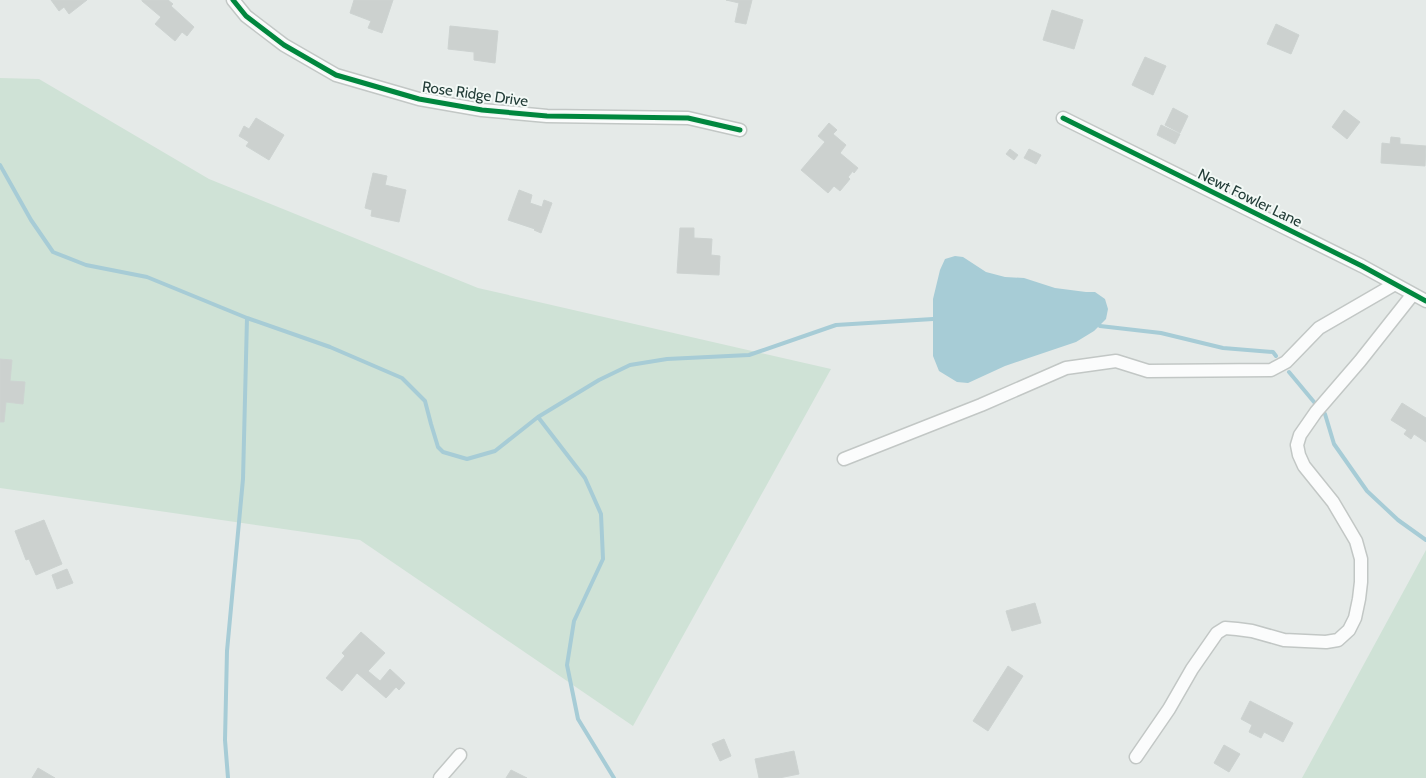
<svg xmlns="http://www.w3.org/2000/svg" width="1426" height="778" font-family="Cabin,sans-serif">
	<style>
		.green { fill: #cfe2d6 }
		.water { fill: #a7ccd6 }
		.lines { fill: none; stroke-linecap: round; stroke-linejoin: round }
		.stream { stroke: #a7ccd6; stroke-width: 4 }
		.building { fill: #ccd1cf; stroke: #cdd3d1 }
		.minor-casing { stroke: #c2c7c5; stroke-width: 15 }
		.minor { stroke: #fbfcfc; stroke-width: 12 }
		.cycleway-casing { stroke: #f3f9f6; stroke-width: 8 }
		.cycleway { stroke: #00873e; stroke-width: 5 }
		.labels { text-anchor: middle; stroke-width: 4; stroke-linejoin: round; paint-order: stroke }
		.street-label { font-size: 15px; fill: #233d38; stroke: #f3f9f6 }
	</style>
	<rect width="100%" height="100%" fill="#e5eae8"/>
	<path class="green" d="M 0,78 L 39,79 L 209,179 L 478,288 L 831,369 L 633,726 L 360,540 L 0,488 Z
		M 1426,550 L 1426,778 L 1302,778 Z"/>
	<path class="water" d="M 955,256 L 963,257 L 986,272 L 1005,277 L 1024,278 L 1055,288 L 1086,292 L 1095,292 L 1105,299 L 1108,309 L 1106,319 L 1094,331 L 1076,342 L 1005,366 L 968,383 L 957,382 L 939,371 L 933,356 L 933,299 L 940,270 L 945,259 Z"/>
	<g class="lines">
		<path class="stream" d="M 0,165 L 31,220 L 53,252 L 86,265 L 147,277 L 247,318 L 330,347 L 402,378 L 425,401 L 431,424 L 438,447 L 443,452 L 467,459 L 495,451 L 538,417 L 599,380 L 630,365 L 667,359 L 749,355 L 836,325 L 933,319
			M 1100,326 L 1161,333 L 1223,348 L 1273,352 L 1276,356
			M 1289,372 L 1314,402
			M 1325,414 L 1334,444 L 1367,491 L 1398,520 L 1426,540
			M 538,417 L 585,478 L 601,514 L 603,559 L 574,621 L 567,665 L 578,719 L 614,778
			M 228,778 L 225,740 L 227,651 L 243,479 L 247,318"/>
	</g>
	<path class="building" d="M 51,0 L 87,0 L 69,14 L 64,7 L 59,11 Z
		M 142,0 L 168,0 L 173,4 L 171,6 L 194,27 L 187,36 L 182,32 L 175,41 L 155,24 L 161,17 L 142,1 Z
		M 354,0 L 393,0 L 382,33 L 368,28 L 371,21 L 350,13 Z
		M 726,0 L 752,0 L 746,24 L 735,22 L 739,3 Z
		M 1052,10 L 1083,20 L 1074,49 L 1043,40 Z
		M 1276,24 L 1299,35 L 1291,54 L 1267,44 Z
		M 450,26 L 498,31 L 495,63 L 474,60 L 474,52 L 448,49 Z
		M 1145,57 L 1166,66 L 1153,95 L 1132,85 Z
		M 1173,108 L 1188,116 L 1180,133 L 1165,125 Z
		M 1344,110 L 1360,122 L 1347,139 L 1332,127 Z
		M 256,118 L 284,135 L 269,160 L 246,146 L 249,142 L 239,136 L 244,126 L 249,129 Z
		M 829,123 L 837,130 L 833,134 L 846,145 L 840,153 L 858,168 L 854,173 L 853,171 L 848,177 L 850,179 L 840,191 L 834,186 L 828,193 L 801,170 L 825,142 L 818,136 Z
		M 1161,125 L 1180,134 L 1175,144 L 1157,135 Z
		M 1391,137 L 1400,138 L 1400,144 L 1426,146 L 1425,166 L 1381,163 L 1382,143 L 1390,144 Z
		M 1010,149 L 1018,155 L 1014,160 L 1006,154 Z
		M 1029,149 L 1041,155 L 1036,164 L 1024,158 Z
		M 373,173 L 387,176 L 385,185 L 406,190 L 399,222 L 371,216 L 372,210 L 365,208 Z
		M 519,190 L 532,195 L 530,203 L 542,207 L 544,200 L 552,203 L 541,233 L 534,230 L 535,229 L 508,220 Z
		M 680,228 L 694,228 L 694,238 L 712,239 L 711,255 L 720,256 L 719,275 L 677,273 Z
		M 0,359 L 12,360 L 10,381 L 25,382 L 23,404 L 6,402 L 4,422 L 0,422 Z
		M 1402,403 L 1426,418 L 1426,442 L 1414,434 L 1411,439 L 1404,434 L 1407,430 L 1391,420 Z
		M 44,520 L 62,564 L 36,575 L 29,559 L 26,560 L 15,531 Z
		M 67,569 L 73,583 L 57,589 L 52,575 Z
		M 1035,603 L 1041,623 L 1012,631 L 1006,611 Z
		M 361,632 L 385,653 L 368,671 L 380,681 L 390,669 L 405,683 L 399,690 L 396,687 L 386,698 L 357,673 L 342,691 L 326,678 L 345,656 L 342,653 Z
		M 1008,666 L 1023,676 L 988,731 L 973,721 Z
		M 1250,701 L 1293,723 L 1283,742 L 1264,732 L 1261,738 L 1249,732 L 1252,725 L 1241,719 Z
		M 724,739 L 731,756 L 720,761 L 712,744 Z
		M 1224,745 L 1240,754 L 1229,772 L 1214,763 Z
		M 794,751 L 799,774 L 779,778 L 759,778 L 755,759 Z
		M 38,768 L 55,778 L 32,778 Z
		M 511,770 L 527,778 L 506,778 Z"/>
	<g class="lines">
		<defs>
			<path id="minor" d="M 233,0 L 246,16 L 284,45 L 336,75 L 419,99 L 482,110 L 547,116 L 688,118 L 740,130
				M 1063,118 L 1362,266 L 1426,301
				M 844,459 L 981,405 L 1066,368 L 1116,361 L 1148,371 L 1271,370 L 1286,362 L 1319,328 L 1395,284
				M 1136,757 L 1169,709 L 1192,669 L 1217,633 L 1225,628 L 1237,629 L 1252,631 L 1284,640 L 1326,642 L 1338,640 L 1349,630 L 1355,618 L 1359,599 L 1361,582 L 1361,559 L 1356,541 L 1333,502 L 1304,466 L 1299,455 L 1297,445 L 1300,435 L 1316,412 L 1360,361 L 1413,294
				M 440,778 L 460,755"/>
		</defs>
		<use href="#minor" class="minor-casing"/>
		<use href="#minor" class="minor"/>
		<defs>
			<path id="cycleway" d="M 233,0 L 246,16 L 284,45 L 336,75 L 419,99 L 482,110 L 547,116 L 688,118 L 740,130
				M 1063,118 L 1362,266 L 1426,301"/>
		</defs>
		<use href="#cycleway" class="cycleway-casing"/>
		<use href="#cycleway" class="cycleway"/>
	</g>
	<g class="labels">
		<g class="street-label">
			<text transform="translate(475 94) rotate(8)" y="5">Rose Ridge Drive</text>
			<text transform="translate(1250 198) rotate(26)" y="5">Newt Fowler Lane</text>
		</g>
	</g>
</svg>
